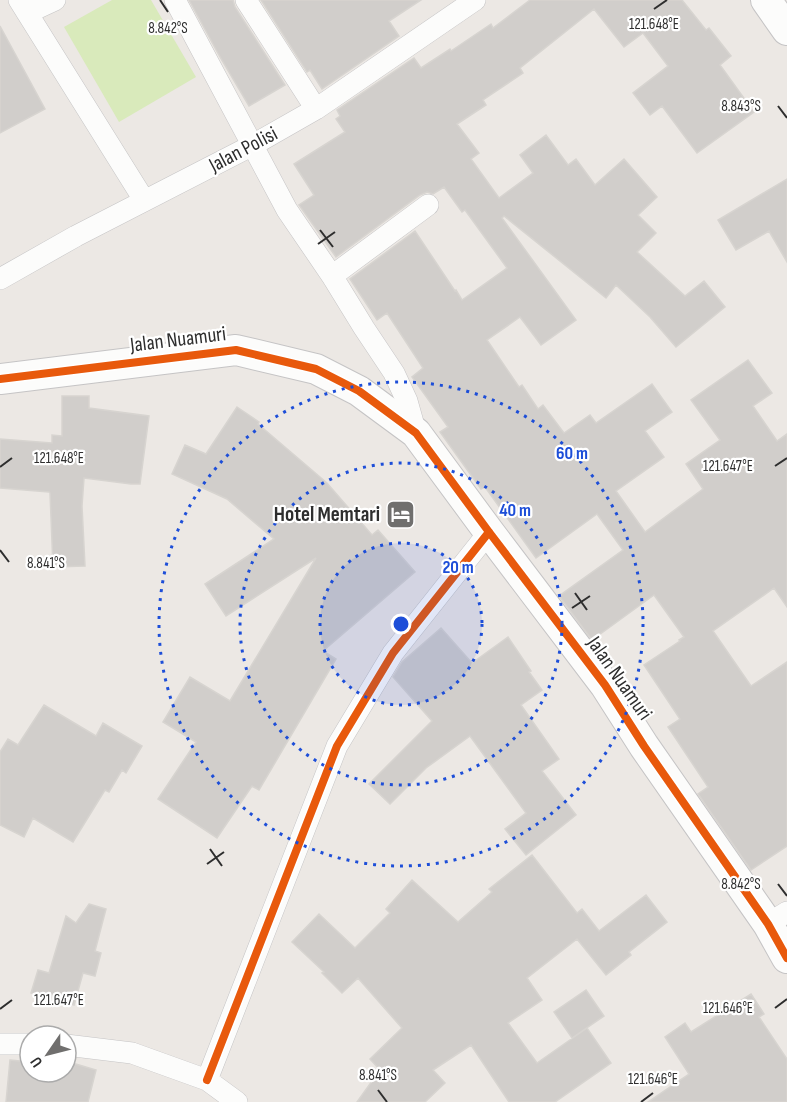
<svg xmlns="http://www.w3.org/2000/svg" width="787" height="1102" font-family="'Sofia Sans Condensed',sans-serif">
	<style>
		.pitch { fill: #d9eabb }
		.building { fill: #d1cecb; stroke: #d7d4d0; stroke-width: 1.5 }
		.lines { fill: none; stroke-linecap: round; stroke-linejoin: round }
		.street-casing { stroke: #c5c4c5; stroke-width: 22 }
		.secondary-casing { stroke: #c5c4c5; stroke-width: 32 }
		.street { stroke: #fcfcfb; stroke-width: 21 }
		.secondary { stroke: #fcfcfb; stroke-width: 30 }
		.cycleway-casing { stroke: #fff; stroke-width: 11 }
		.cycleway { stroke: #e8590c; stroke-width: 8 }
		.ticks { fill: none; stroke: #2e2e2e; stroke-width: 2 }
		.ring { fill: none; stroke: #1d4ed8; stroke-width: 3; stroke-dasharray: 3 6 }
		.labels { text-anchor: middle; stroke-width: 4.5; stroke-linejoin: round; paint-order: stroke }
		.street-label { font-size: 21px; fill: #2e2e2e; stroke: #fff }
		.poi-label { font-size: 21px; font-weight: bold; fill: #2e2e2e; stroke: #fff; text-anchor: end }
		.ticks-label { font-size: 15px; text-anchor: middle; fill: #2e2e2e; stroke: #fff; stroke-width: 4.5; stroke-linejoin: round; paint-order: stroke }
		.centre { fill: #1d4ed8; stroke: #fff; stroke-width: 3 }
		.ring-label { font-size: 18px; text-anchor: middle; font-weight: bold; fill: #1d4ed8; stroke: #fff; stroke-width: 4.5; stroke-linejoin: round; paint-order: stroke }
	</style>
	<rect width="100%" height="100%" fill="#ece8e4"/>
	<path class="pitch" d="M 112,0 L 151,0 L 196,77 L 119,122 L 64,27 Z"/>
	<path class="building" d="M 189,0 L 233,0 L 235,7 L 285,85 L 249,106 L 220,57 Z
		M 261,0 L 421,0 L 389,21 L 399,36 L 322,89 L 310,70 L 307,72 Z
		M 530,0 L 682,0 L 706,30 L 709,28 L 731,56 L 720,65 L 754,112 L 697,153 L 662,106 L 650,115 L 633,93 L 668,66 L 643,33 L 624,47 L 594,9 L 520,68 L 523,73 L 483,100 L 486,105 L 457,124 L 479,153 L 471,159 L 499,198 L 533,173 L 520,155 L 546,135 L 568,165 L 576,159 L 595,185 L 624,159 L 657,197 L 638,215 L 656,233 L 637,252 L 685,296 L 704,281 L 725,307 L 676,347 L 650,317 L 616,285 L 606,298 L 504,216 L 502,218 L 576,320 L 541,345 L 520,317 L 487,340 L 519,387 L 522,385 L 538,409 L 543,405 L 564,433 L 590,415 L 596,423 L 652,384 L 672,412 L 645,431 L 664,457 L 616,491 L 645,532 L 703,489 L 686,464 L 720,440 L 691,400 L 748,360 L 772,393 L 753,406 L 777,441 L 787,434 L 787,607 L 774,588 L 713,631 L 751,686 L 787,662 L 787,846 L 751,870 L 698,794 L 708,787 L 668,727 L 680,719 L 644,665 L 680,641 L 679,640 L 684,637 L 654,595 L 592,640 L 559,596 L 623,550 L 597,514 L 536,558 L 485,487 L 481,489 L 440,432 L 448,427 L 412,377 L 423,368 L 387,313 L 377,320 L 350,279 L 415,231 L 455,291 L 456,290 L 462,300 L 507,268 L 465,210 L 462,212 L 444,187 L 433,194 L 427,192 L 420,195 L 336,257 L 299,205 L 314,195 L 294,164 L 345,132 L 336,119 L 340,116 L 337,110 L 414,58 L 421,68 L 450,49 L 451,51 L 491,24 L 493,28 Z
		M 0,26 L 45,109 L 0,133 Z
		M 787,179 L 787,262 L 769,231 L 736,250 L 718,220 Z
		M 62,396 L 89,396 L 89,408 L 149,416 L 140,484 L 131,484 L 84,478 L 82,506 L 85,566 L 53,567 L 50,493 L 49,492 L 0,488 L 0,439 L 52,443 L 52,435 L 62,436 Z
		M 237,407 L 259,422 L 258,424 L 327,483 L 372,535 L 378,530 L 415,572 L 323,651 L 336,659 L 259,790 L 252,786 L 217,838 L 158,799 L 196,742 L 163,722 L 190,677 L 230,701 L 316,558 L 226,616 L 205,584 L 274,539 L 227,499 L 172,474 L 185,445 L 206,454 Z
		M 441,628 L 472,663 L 508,637 L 531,671 L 529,672 L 542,690 L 521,705 L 559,759 L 542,771 L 576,815 L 526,855 L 505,829 L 526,813 L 470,736 L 426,768 L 390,804 L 369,784 L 432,721 L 393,677 L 402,662 Z
		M 44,705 L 96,736 L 103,723 L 142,746 L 126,773 L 122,770 L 109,792 L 105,790 L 73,842 L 33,818 L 24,837 L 0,825 L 0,752 L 8,739 L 18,745 Z
		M 532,855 L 577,913 L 582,909 L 599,931 L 646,895 L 667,922 L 629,952 L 631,955 L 606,975 L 577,939 L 527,978 L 542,1000 L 508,1023 L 537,1063 L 587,1028 L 611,1063 L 555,1102 L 509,1102 L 471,1045 L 433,1070 L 445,1083 L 425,1102 L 357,1102 L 380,1070 L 370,1059 L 402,1028 L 358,978 L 342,993 L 322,973 L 324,972 L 292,942 L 319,914 L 355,948 L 390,913 L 386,909 L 412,880 L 458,922 L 492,892 L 489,889 Z
		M 89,904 L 106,909 L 95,951 L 101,953 L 95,976 L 83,973 L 74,1005 L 31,993 L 38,970 L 49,973 L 66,916 L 76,923 Z
		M 586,990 L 604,1016 L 572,1038 L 554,1012 Z
		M 751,994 L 764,1014 L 759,1017 L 787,1059 L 787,1102 L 648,1102 L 689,1074 L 665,1037 L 685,1023 L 691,1032 Z
		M 10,1060 L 30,1062 L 30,1072 L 67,1072 L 69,1062 L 96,1070 L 88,1102 L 6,1102 Z"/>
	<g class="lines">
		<defs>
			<path id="street" d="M 19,0 L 144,200
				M 175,0 L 287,210 L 332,276 L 364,328 L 394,373 L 407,401 L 416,433
				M 246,0 L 316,109
				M 27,13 L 55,0
				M 332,276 L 428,205
				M 0,279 L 76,236 L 253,145 L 316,109 L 475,0
				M 768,924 L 787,912
				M 0,1044 L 30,1044
				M 66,1045 L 132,1053 L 207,1080 L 237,1102
				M 207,1080 L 337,746 L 393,653 L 489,532"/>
			<path id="secondary" d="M 766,0 L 787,30
				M 0,379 L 236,350 L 316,369 L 359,391 L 416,433 L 489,532 L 605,685 L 644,746 L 768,924 L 787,958"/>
		</defs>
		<use href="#street" class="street-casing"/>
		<use href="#secondary" class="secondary-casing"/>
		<use href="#street" class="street"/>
		<use href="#secondary" class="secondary"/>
		<defs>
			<path id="cycleway" d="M 0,379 L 236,350 L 316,369 L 359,391 L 416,433 L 489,532 L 605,685 L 644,746 L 768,924 L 787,958
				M 207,1080 L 337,746 L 393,653 L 489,532"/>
		</defs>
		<use href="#cycleway" class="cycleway-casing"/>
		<use href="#cycleway" class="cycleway"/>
	</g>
	<path class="ticks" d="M 160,0 L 168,12M 654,9 L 667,0M 778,106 L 787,118M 320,230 L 333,247M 318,244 L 335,232M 775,466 L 787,458M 0,467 L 12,458M 0,550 L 9,562M 575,593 L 587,610M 572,608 L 590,596M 210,849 L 222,866M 207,864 L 224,852M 778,884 L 787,896M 775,1008 L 787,999M 0,1009 L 12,1000M 378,1090 L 387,1102M 641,1102 L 653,1093"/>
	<circle cx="401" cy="624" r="81" fill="#1d4ed8" fill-opacity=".12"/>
	<g class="ring">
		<circle cx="401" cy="624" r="81"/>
		<circle cx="401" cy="624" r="161"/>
		<circle cx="401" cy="624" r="242"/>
	</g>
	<defs>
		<symbol id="hotel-square" viewBox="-11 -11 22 22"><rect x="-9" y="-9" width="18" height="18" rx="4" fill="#706f6e" stroke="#fff"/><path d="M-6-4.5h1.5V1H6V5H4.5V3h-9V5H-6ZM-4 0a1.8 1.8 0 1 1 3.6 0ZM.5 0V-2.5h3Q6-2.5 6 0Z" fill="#fff"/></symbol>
	</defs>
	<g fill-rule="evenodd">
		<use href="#hotel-square" x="384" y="498" width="33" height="33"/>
	</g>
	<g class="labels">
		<g class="street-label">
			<text transform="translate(243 149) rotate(-28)" y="7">Jalan Polisi</text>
			<text transform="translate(178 339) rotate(-7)" y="7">Jalan Nuamuri</text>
			<text transform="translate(620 678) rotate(55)" y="7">Jalan Nuamuri</text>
		</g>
		<g class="poi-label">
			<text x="380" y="521">Hotel Memtari</text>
		</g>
	</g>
	<g class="ticks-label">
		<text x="654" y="29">121.648°E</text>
		<text x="168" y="33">8.842°S</text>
		<text x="741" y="111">8.843°S</text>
		<text x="59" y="463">121.648°E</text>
		<text x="728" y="471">121.647°E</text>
		<text x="46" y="568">8.841°S</text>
		<text x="741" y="889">8.842°S</text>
		<text x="59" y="1005">121.647°E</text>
		<text x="728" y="1013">121.646°E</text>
		<text x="378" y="1080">8.841°S</text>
		<text x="653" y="1084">121.646°E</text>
	</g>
	<circle cx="401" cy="624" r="9" class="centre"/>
	<g class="ring-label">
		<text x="572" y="459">60 m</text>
		<text x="515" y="516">40 m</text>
		<text x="458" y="573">20 m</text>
	</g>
	<g transform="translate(48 1054) rotate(235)"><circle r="28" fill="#ffffff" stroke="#ababab" stroke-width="1.5"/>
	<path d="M0-4.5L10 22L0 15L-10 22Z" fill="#706f6e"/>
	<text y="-9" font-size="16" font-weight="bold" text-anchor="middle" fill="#2e2e2e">U</text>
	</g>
</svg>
